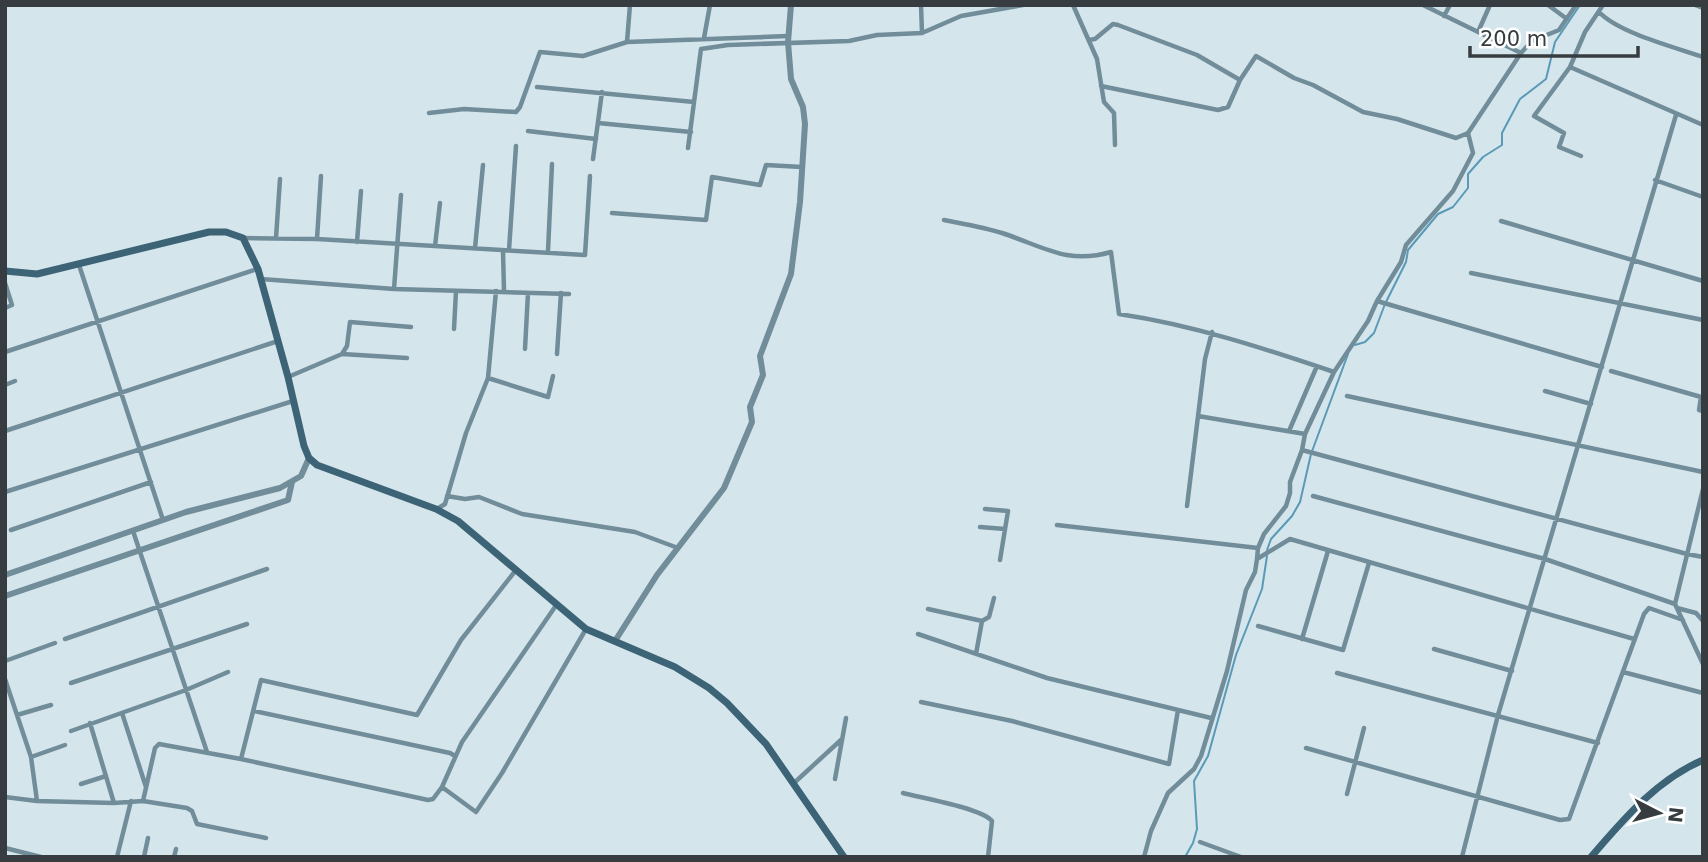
<svg xmlns="http://www.w3.org/2000/svg" width="1708" height="862" font-family="'DejaVu Sans',sans-serif">
	<style>
		.lines { fill: none; stroke-linecap: round; stroke-linejoin: round }
		.stream { stroke: #599ab7; stroke-width: 2 }
		.minor { stroke: #728d9a; stroke-width: 4.5 }
		.tertiary { stroke: #728d9a; stroke-width: 6 }
		.secondary { stroke: #3c6476; stroke-width: 7 }
	</style>
	<rect width="100%" height="100%" fill="#d5e5ec"/>
	<g class="lines">
		<path class="stream" d="M 1355,345 L 1365,342 L 1374,333 L 1385,304 L 1406,262 L 1408,250 L 1438,214 L 1453,207 L 1468,188 L 1468,174 L 1483,157 L 1502,145 L 1502,133 L 1520,99 L 1546,79 L 1555,42 L 1580,5
			M 1267,550 L 1271,539 L 1292,516 L 1300,502 L 1311,454 L 1348,354
			M 1185,857 L 1193,843 L 1197,829 L 1194,781 L 1208,756 L 1236,655 L 1262,589 L 1267,556"/>
		<path class="minor" d="M 921,5 L 922,33
			M 1073,5 L 1097,59 L 1104,102 L 1114,113 L 1115,145
			M 1423,5 L 1521,53
			M 1548,5 L 1567,19
			M 1695,5 L 1703,8
			M 1599,12 C 1619,33 1674,47 1703,57
			M 1444,16 L 1450,5
			M 1478,32 L 1490,5
			M 704,38 L 710,5
			M 1089,40 L 1095,39 L 1113,24 L 1118,25 L 1197,55 L 1240,80 L 1256,56 L 1294,78 L 1313,85 L 1363,112 L 1397,119 L 1456,138 L 1468,133 L 1521,53 L 1532,41 L 1559,30 L 1576,5
			M 627,42 L 630,5
			M 1570,67 L 1703,125
			M 1101,86 L 1218,110 L 1228,107 L 1240,80
			M 537,87 L 694,102
			M 429,113 L 464,109 L 516,112 L 520,107 L 540,52 L 583,56 L 627,42 L 788,36
			M 598,123 L 691,132
			M 528,131 L 596,139
			M 688,148 L 701,49 L 728,45 L 849,41 L 877,35 L 922,33 L 961,16 L 1023,5
			M 1581,156 L 1559,147 L 1564,133 L 1534,116 L 1570,67 L 1585,32 L 1603,5
			M 593,159 L 602,92
			M 1655,180 L 1703,197
			M 612,213 L 706,220 L 712,177 L 760,185 L 766,165 L 802,167
			M 944,220 C 964,224 983,227 1002,233 C 1042,246 1067,265 1111,252 L 1119,314 C 1193,325 1263,348 1334,372
			M 1501,221 L 1703,281
			M 243,238 L 317,239 L 585,255 L 590,176
			M 276,238 L 280,179
			M 317,239 L 321,176
			M 357,242 L 361,191
			M 435,246 L 440,203
			M 475,248 L 483,165
			M 509,250 L 516,146
			M 503,251 L 504,291
			M 548,251 L 552,164
			M 79,265 L 163,520
			M 1471,273 L 1703,320
			M 261,279 L 394,289 L 569,294
			M 5,283 L 12,305 L 5,308
			M 394,289 L 401,195
			M 1377,301 L 1602,367
			M 454,329 L 456,291
			M 525,349 L 528,293
			M 5,352 L 257,269
			M 342,354 L 407,358
			M 557,354 L 561,293
			M 1611,371 L 1701,397 L 1699,410 L 1703,411
			M 288,377 L 342,354 L 347,346 L 350,322 L 411,327
			M 488,378 L 548,397 L 553,376
			M 5,385 L 15,381
			M 1545,391 L 1591,404
			M 1347,396 L 1703,472
			M 1198,416 L 1305,434
			M 5,431 L 278,341
			M 1289,431 L 1317,366
			M 1302,450 L 1687,554 L 1703,557
			M 1703,489 L 1675,604 L 1703,664
			M 5,492 L 293,401
			M 447,496 L 465,499 L 479,497 L 522,514 L 635,532 L 678,548
			M 1313,496 L 1545,559 L 1675,604
			M 1187,506 L 1205,359 L 1212,332
			M 437,509 L 445,504 L 466,433 L 488,378 L 496,291
			M 985,509 L 1008,511 L 1000,560
			M 1057,525 L 1258,548
			M 980,527 L 1005,529
			M 11,530 L 151,482
			M 133,531 L 207,752
			M 1257,559 L 1258,548 L 1264,534 L 1286,506 L 1290,493 L 1290,482 L 1302,450 L 1305,434 L 1334,372 L 1368,321 L 1377,301 L 1401,262 L 1406,245 L 1453,191 L 1473,153 L 1468,133
			M 1677,608 L 1696,613 L 1703,621
			M 928,609 L 982,621
			M 1258,626 L 1343,650 L 1369,563
			M 918,634 L 1047,678 L 1211,718
			M 65,639 L 267,569
			M 1302,639 L 1328,551
			M 1434,649 L 1512,671
			M 976,654 L 982,621 L 989,617 L 994,598
			M 5,661 L 55,643
			M 1623,672 L 1703,693
			M 1337,673 L 1598,743
			M 5,679 L 31,757 L 37,801
			M 71,683 L 247,624
			M 921,702 L 1012,721 L 1169,764 L 1178,710
			M 254,711 L 450,753 L 455,756
			M 122,713 L 146,787
			M 17,715 L 51,705
			M 90,723 L 114,803
			M 71,731 L 186,690 L 228,672
			M 1306,748 L 1560,820 L 1569,819 L 1644,614 L 1649,608 L 1683,620
			M 31,757 L 65,745
			M 241,759 L 261,680 L 417,715 L 461,640 L 516,570
			M 835,779 L 846,718
			M 794,783 L 842,739
			M 81,784 L 106,776
			M 442,787 L 476,812 L 502,773 L 586,629
			M 903,793 C 922,798 981,808 992,821 L 988,857
			M 1347,794 L 1364,728
			M 5,797 L 37,801 L 114,803 L 143,801 L 187,808 L 192,811 L 197,824 L 266,838
			M 143,801 L 155,748 L 159,744 L 241,759 L 428,800 L 433,799 L 442,787 L 462,742 L 557,604
			M 1200,842 L 1241,857
			M 5,848 L 41,857
			M 117,857 L 131,801
			M 144,857 L 148,838
			M 174,857 L 176,849
			M 1144,857 L 1151,831 L 1168,793 L 1194,769 L 1201,756 L 1227,671 L 1246,590 L 1255,572 L 1257,559 L 1290,539 L 1634,639
			M 1462,857 L 1498,715 L 1676,115"/>
		<path class="tertiary" d="M 5,575 L 186,512 L 280,488 L 301,476 L 309,458
			M 5,596 L 288,500 L 292,482
			M 615,641 L 657,575 L 724,488 L 752,422 L 750,407 L 763,375 L 760,356 L 791,274 L 800,202 L 805,124 L 803,107 L 791,79 L 788,42 L 791,5"/>
		<path class="secondary" d="M 5,271 L 37,274 L 209,232 L 226,232 L 243,238 L 258,269 L 288,377 L 304,446 L 309,458 L 317,465 L 436,509 L 458,521 L 586,629 L 675,667 L 709,688 L 727,703 L 766,744 L 844,857
			M 1591,857 C 1623,820 1656,780 1703,760"/>
	</g>
	<rect width="1708" height="862" fill="none" stroke="#363c3f" stroke-width="14"/>
	<g transform="translate(1659 813) rotate(96)" stroke="#ffffff" stroke-width="5" paint-order="stroke">
	<path d="M0-5L12 26L0 18L-12 26Z" fill="#363c3f"/>
	<text y="-10" font-size="19" font-weight="bold" text-anchor="middle" fill="#363c3f">N</text>
	</g>
	<path d="M1470 46v10h168v-10" fill="none" stroke="#363c3f" stroke-width="3.5"/>
	<text x="1480" y="46" font-size="21" fill="#363c3f" stroke="#ffffff" stroke-width="5" paint-order="stroke">200 m</text>
</svg>
